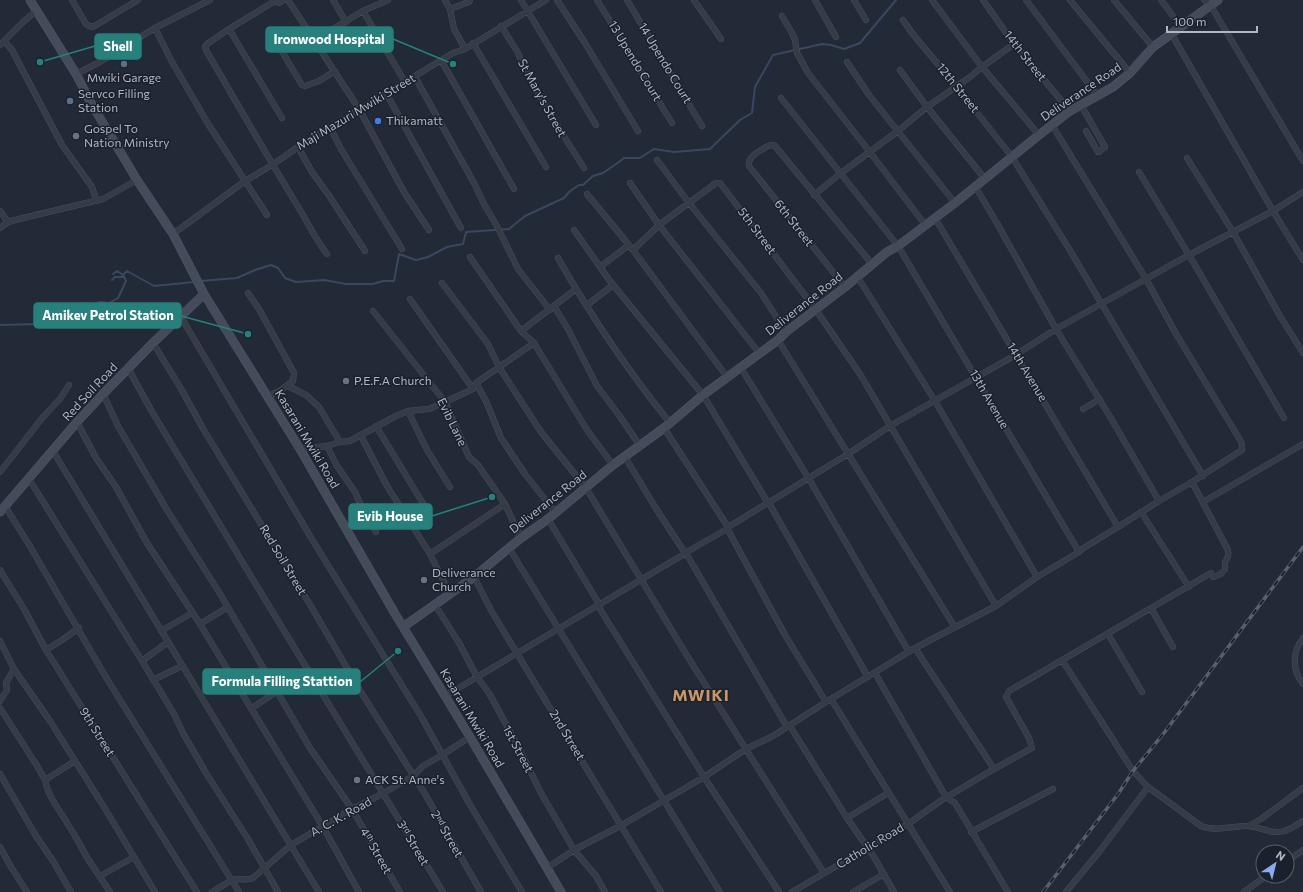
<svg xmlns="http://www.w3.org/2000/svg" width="1303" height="892" font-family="Commissioner,sans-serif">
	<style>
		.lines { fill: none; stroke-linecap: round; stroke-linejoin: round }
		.stream { stroke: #39475f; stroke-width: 2 }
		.street-casing { stroke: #535a65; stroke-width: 6 }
		.secondary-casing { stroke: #535a65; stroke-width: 9 }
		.street { stroke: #363c47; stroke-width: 5.5 }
		.secondary { stroke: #444b5a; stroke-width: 8 }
		.rail-casing { stroke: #58606e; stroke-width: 3.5 }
		.rail { stroke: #1b212c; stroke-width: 2; stroke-dasharray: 6; stroke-linecap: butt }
		.service-dot { fill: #5c6f8a; stroke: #1b212c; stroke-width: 1.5 }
		.shop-dot { fill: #3f7fe0; stroke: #1b212c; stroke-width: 1.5 }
		.worship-dot { fill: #6b7280; stroke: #1b212c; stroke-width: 1.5 }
		.labels { text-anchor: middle; stroke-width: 3; stroke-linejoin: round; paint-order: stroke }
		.street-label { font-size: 12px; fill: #b0b7c4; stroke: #1b212c }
		.poi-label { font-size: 12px; fill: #b0b7c4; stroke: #1b212c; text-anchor: start }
		.district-label { font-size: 16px; font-weight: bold; letter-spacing: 1px; fill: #cb9664; stroke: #1b212c }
		.leader { fill: none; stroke: #27807b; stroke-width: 1.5 }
		.callout-dot { fill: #27807b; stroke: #1b212c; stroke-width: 1.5 }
		.callout { fill: #27807b; stroke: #27807b; stroke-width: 1.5 }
		.callout-label { font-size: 13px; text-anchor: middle; font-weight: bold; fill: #fff }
	</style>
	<rect width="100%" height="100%" fill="#222a37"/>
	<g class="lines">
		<path class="stream" d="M 113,274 L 117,271 L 123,275
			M 112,280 L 115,277 L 124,277
			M 201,281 L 237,278 L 255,270 L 271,265 L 278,268 L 285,278 L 296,282 L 324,280 L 346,284 L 373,284 L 383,281 L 394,281 L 399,254 L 416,260 L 428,257 L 447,247 L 463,244 L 466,232 L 509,229 L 525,216 L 564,198 L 569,192 L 579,185 L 583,185 L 593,176 L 603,173 L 619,162 L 624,158 L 640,158 L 654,149 L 674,152 L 710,149 L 740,120 L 752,113 L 755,87 L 773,55 L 822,44 L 831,45 L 844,49 L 860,43 L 896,0
			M 0,325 L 40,324 L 58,313 L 78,305 L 86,303 L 91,305 L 100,302 L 109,303 L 118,298 L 126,281 L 123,275 L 127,271 L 154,286 L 194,282"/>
		<defs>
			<path id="street" d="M 72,0 L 86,24 L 89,26 L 93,27 L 138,0
				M 284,0 L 279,3 L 275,1 L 229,29 L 207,44 L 205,47 L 206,50 C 236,102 266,154 297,205 C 307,221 315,239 327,254
				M 288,0 L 359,109 L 404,192 L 429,230
				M 333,0 L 346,22
				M 445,0 L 450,9 L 454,29 L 465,49
				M 521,0 L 596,125
				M 557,0 L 585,43 L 638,131
				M 597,0 L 672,123
				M 627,0 L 702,126
				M 694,0 L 721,39
				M 815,0 L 836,37
				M 854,0 L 866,20
				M 932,0 L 982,67 L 1039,135
				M 983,0 L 1014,44 L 1070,111
				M 1026,0 L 1097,95
				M 1070,0 L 1130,73
				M 1114,0 L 1153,47
				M 1161,0 L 1181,27
				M 1204,0 L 1211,6 L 1303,161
				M 450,9 L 469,2 L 470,0
				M 363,11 L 405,82
				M 782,16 L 792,33 L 795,40 L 797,53 L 808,73 L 869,151 L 926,226
				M 903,20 L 912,33 L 956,86 L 1012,157 L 1071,252 L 1203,476
				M 501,26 L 517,51 L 530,79 L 560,130 L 584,168
				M 155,28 L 172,62 L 207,122 L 267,215
				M 229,29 L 282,118
				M 1171,33 L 1273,211 L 1303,260
				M 275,40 L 302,85 L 305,86 L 319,81 L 335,71
				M 315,40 L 363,11 L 388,0
				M 4,41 L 12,50 L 62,145 L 92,187 L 96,199
				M 473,43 L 546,167
				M 0,45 L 22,23 L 36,11
				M 441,60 L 514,189
				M 847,62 L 869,95 L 955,203
				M 900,70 L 927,107 L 985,179
				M 76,74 L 100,62 L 155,28 L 210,0
				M 415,77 L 474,183 L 484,204 L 498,228 L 518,269 L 550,310
				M 386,93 L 461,228
				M 781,98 L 898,246 L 1079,552
				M 1081,105 L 1105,147 L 1099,152 L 1098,152 L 1086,131
				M 330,127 L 341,149 L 402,249
				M 298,147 L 312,172 L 330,197 L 365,251
				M 1187,158 L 1233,232 L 1280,316 L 1303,353
				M 657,160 L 689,203 L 761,293 L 786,332
				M 1139,172 L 1189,255 L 1284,418
				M 630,183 L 659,225 L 759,353
				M 975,186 L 998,225 L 1056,329 L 1109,415 L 1159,501
				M 587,194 L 633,250 L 727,377
				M 814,195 L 841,173 L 898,131 L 927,107 L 970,77 L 982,67 L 1014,44
				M 0,211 L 8,222
				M 935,218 L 1118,527
				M 0,228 L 8,222 L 19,219 L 103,199 L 137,180
				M 574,230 L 610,281 L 703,395 L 768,503 L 848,454 L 890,426 L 1017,354 L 1056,329 L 1189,255 L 1273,211 L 1303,192
				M 173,234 L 245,181 L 272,165 L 304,143 L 453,53 L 465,49 L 546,0
				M 633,250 L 659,225 L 716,183 L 720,183 L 816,310 L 860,374 L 996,606
				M 470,257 L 521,331 L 534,343 L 587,430 L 613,465
				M 558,258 C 591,316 628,371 670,423
				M 600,267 L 629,245
				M 857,276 L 935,401 L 1037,577
				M 442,283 L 488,344 L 499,367 L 541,432 L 586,488 L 686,654 L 824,873
				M 845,287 L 749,166 C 747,156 760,151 768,146 L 771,145 L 775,146 L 872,264
				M 248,293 L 259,309 L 294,373 L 293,381 L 281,390 L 267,397
				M 410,299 L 473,389
				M 587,305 L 613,285
				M 554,306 L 569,331 L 597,386 L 619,415 L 640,446
				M 373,311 L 445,402 L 469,457 L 478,465 L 505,504 L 521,538
				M 181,317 L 310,536 L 422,718 L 469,803 L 522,892
				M 521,331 L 576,289
				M 778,340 L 954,626
				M 153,343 L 180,387 L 205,432 L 312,608 L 361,692 L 425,794 L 481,892
				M 128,368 L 151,410 L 252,578 L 443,892
				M 741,368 L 809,479 L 909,652
				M 476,383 L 486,401 L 501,438 L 525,474 L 555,512
				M 288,386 L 306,395 L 319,407 L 340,442
				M 103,394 L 118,426 L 167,510 L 219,592 L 310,748 L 352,809 L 400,892
				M 1083,409 L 1100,399
				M 408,411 L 427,450 L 450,487
				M 77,422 L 96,458 L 116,487 L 147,543 L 200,624 L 323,827 L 359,892
				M 376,426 L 427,510
				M 361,436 L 387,486 L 430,554 L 450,594
				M 327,446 L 337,466 L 355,492 L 362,508 L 376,532
				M 300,449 L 327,446 L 340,442 L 350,441 L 396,416 L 408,411 L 429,409 L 445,402 L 473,389 L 476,383 L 534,343
				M 53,451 L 319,892
				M 625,457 L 655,507 L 685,553 L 727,529 L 728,527 L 664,428
				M 0,472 L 43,417 L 60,399 L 69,385
				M 29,479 L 142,661 L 168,642
				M 1203,502 L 1303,444
				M 5,506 L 31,548 L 104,674 L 239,892
				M 1141,512 L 1189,587
				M 548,519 L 599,604 L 600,609 L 704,777 L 779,892
				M 509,548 L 720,892
				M 430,554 L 505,504
				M 0,570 L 24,609 L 46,650 L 197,892
				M 474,577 L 492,612 L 661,892
				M 435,605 L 458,641 L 477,677 L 489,693 L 519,748 L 541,793 L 574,850 L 596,876 L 605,892
				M 1151,608 L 1173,647
				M 200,624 L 228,607
				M 161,631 L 192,613
				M 1108,634 L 1142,692
				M 1303,638 C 1292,652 1292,670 1303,684
				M 0,641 L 14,669 L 50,721 L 104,807 L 155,892
				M 915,648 L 994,769
				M 46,650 L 62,640 L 79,628
				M 1062,660 L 1133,771 L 1148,787 L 1201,826 C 1216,832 1232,826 1247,826 C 1259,826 1271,835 1284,831 C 1291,830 1297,824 1303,821
				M 142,661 L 174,714 L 183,733 L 206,773 L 248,839 L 278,892
				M 875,673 L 946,797 L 955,803 L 1008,892
				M 153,680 L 182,666
				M 445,696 L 686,553 L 787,727
				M 831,699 L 950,892
				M 0,701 L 7,690 L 6,683 L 14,669
				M 826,702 L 785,635 L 728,530 L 728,528 L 730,526 L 766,504 L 768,503 L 770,505 L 868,677
				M 0,708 L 36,764 L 45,780 L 47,788 L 52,799 L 74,834 L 88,859 L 110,892
				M 252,708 L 276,692
				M 790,726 L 847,818 L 874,857 L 894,892
				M 0,774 L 36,836 L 53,861 L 71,892
				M 45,780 L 75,761
				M 847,818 L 888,793
				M 1249,826 L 1261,819 L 1303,788
				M 971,832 L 1053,789
				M 0,847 L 11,867 L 27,892
				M 1287,861 L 1303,850
				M 547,868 L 574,850 L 622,825 L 704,777 L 746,749 L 773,736 L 826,702 L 915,648 L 996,606 L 1037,577 L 1079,552 L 1082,549 L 1118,527 L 1159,501 L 1192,482 L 1242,450 L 1242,444 L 1240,440 L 1175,332 L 1146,279 L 1052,125
				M 100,876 L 134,857
				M 212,892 C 219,888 226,883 233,880 C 240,878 247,881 253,878 L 291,845 L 352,809 L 382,794 L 413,776 L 423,766 L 442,755 L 470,737
				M 792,892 L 908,824 L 946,797 L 952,794 L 994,769 L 1032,748 L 1029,738 L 1006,697 L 1009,691 L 1211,573 L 1213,577 L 1221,574 L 1225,569 L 1225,562 C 1228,558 1229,555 1228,550 L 1192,482
				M 853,892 L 884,874
				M 1066,892 L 1099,852 L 1148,787
				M 1244,892 L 1266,876"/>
			<path id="secondary" d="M 30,0 L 76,74 L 91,103 L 137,180 L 173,234 L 204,294 L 300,449 L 394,612 L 470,737 L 561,892
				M 0,512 L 77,422 L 103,394 L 153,343 L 204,294
				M 403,627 L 474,577 L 521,538 L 548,519 L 613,465 L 664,428 L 703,395 L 778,340 L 786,332 L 845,287 L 887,252 L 898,246 L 955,203 L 1039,135 L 1070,111 L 1113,87 L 1130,73 L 1153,47 L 1218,0"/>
		</defs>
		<use href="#street" class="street-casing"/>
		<use href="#secondary" class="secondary-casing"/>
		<use href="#street" class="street"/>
		<use href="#secondary" class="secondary"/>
		<defs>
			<path id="rail" d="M 1043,892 L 1118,794 L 1133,771 L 1164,733 L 1303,547"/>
		</defs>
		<use href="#rail" class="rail-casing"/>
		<use href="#rail" class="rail"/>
	</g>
	<g class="service-dot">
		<circle cx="124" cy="64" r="4"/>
		<circle cx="70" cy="101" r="4"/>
	</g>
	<circle class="shop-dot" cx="378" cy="121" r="4"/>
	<g class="worship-dot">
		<circle cx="76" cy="136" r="4"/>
		<circle cx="346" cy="381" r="4"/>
		<circle cx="424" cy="580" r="4"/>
		<circle cx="357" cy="780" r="4"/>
	</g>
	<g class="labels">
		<g class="street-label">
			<text transform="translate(1025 56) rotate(52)" y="4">14th Street</text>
			<text transform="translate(635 61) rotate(59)" y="4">13 Upendo Court</text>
			<text transform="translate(665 63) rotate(59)" y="4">14 Upendo Court</text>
			<text transform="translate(958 88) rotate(51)" y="4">12th Street</text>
			<text transform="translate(1081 92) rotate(-34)" y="4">Deliverance Road</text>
			<text transform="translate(542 98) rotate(61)" y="4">St Mary's Street</text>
			<text transform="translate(356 112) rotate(-31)" y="4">Maji Mazuri Mwiki Street</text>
			<text transform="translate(794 223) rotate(52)" y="4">6th Street</text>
			<text transform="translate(757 231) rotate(53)" y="4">5th Street</text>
			<text transform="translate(804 304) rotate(-38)" y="4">Deliverance Road</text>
			<text transform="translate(1027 372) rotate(59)" y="4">14th Avenue</text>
			<text transform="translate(90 392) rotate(-47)" y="4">Red Soil Road</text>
			<text transform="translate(989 399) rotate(60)" y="4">13th Avenue</text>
			<text transform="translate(452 422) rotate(64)" y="4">Evib Lane</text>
			<text transform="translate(307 439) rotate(59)" y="4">Kasarani Mwiki Road</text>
			<text transform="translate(548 502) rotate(-38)" y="4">Deliverance Road</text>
			<text transform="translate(283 560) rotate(59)" y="4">Red Soil Street</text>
			<text transform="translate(472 718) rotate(59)" y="4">Kasarani Mwiki Road</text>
			<text transform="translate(97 732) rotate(58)" y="4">9th Street</text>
			<text transform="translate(567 735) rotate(59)" y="4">2nd Street</text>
			<text transform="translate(518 749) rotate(62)" y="4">1st Street</text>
			<text transform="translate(341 817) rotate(-29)" y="4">A. C. K. Road</text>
			<text transform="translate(447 834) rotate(60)" y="4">2ⁿᵈ Street</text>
			<text transform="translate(413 843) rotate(59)" y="4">3ʳᵈ Street</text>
			<text transform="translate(870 846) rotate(-31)" y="4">Catholic Road</text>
			<text transform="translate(376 851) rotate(60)" y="4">4ᵗʰ Street</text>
		</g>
		<g class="poi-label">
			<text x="124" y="82" text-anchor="middle">Mwiki Garage</text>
			<text x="78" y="98">Servco Filling<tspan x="78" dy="14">Station</tspan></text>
			<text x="386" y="125">Thikamatt</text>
			<text x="84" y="133">Gospel To<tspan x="84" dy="14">Nation Ministry</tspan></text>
			<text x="354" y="385">P.E.F.A Church</text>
			<text x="432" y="577">Deliverance<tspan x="432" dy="14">Church</tspan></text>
			<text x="365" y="784">ACK St. Anne's</text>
		</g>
		<g class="district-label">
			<text x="701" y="701">MWIKI</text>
		</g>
	</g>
	<path class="leader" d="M453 64L393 39M40 62L95 46M248 334L181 316M492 497L432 516M398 651L360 682"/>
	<g class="callout-dot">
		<circle cx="453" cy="64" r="4"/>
		<circle cx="40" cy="62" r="4"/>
		<circle cx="248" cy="334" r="4"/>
		<circle cx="492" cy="497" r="4"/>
		<circle cx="398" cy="651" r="4"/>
	</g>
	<g class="callout">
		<rect x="266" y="27" width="127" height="25" rx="4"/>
		<rect x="95" y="34" width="46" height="25" rx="4"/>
		<rect x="34" y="303" width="147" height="25" rx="4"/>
		<rect x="349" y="504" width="83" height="25" rx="4"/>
		<rect x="203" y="669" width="157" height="25" rx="4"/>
	</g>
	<g class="callout-label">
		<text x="329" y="44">Ironwood Hospital</text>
		<text x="118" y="51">Shell</text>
		<text x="108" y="320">Amikev Petrol Station</text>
		<text x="390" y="521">Evib House</text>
		<text x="282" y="686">Formula Filling Stattion</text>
	</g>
	<g transform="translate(1275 864) rotate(35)"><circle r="19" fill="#1b212c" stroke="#575d69"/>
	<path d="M0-3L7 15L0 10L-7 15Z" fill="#8aabef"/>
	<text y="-6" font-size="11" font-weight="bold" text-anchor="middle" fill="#b0b7c4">N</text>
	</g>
	<path d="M1167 26v6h90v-6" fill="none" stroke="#b0b7c4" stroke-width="2"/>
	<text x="1173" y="26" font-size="12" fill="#b0b7c4" stroke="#1b212c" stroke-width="3" paint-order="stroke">100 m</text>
</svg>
